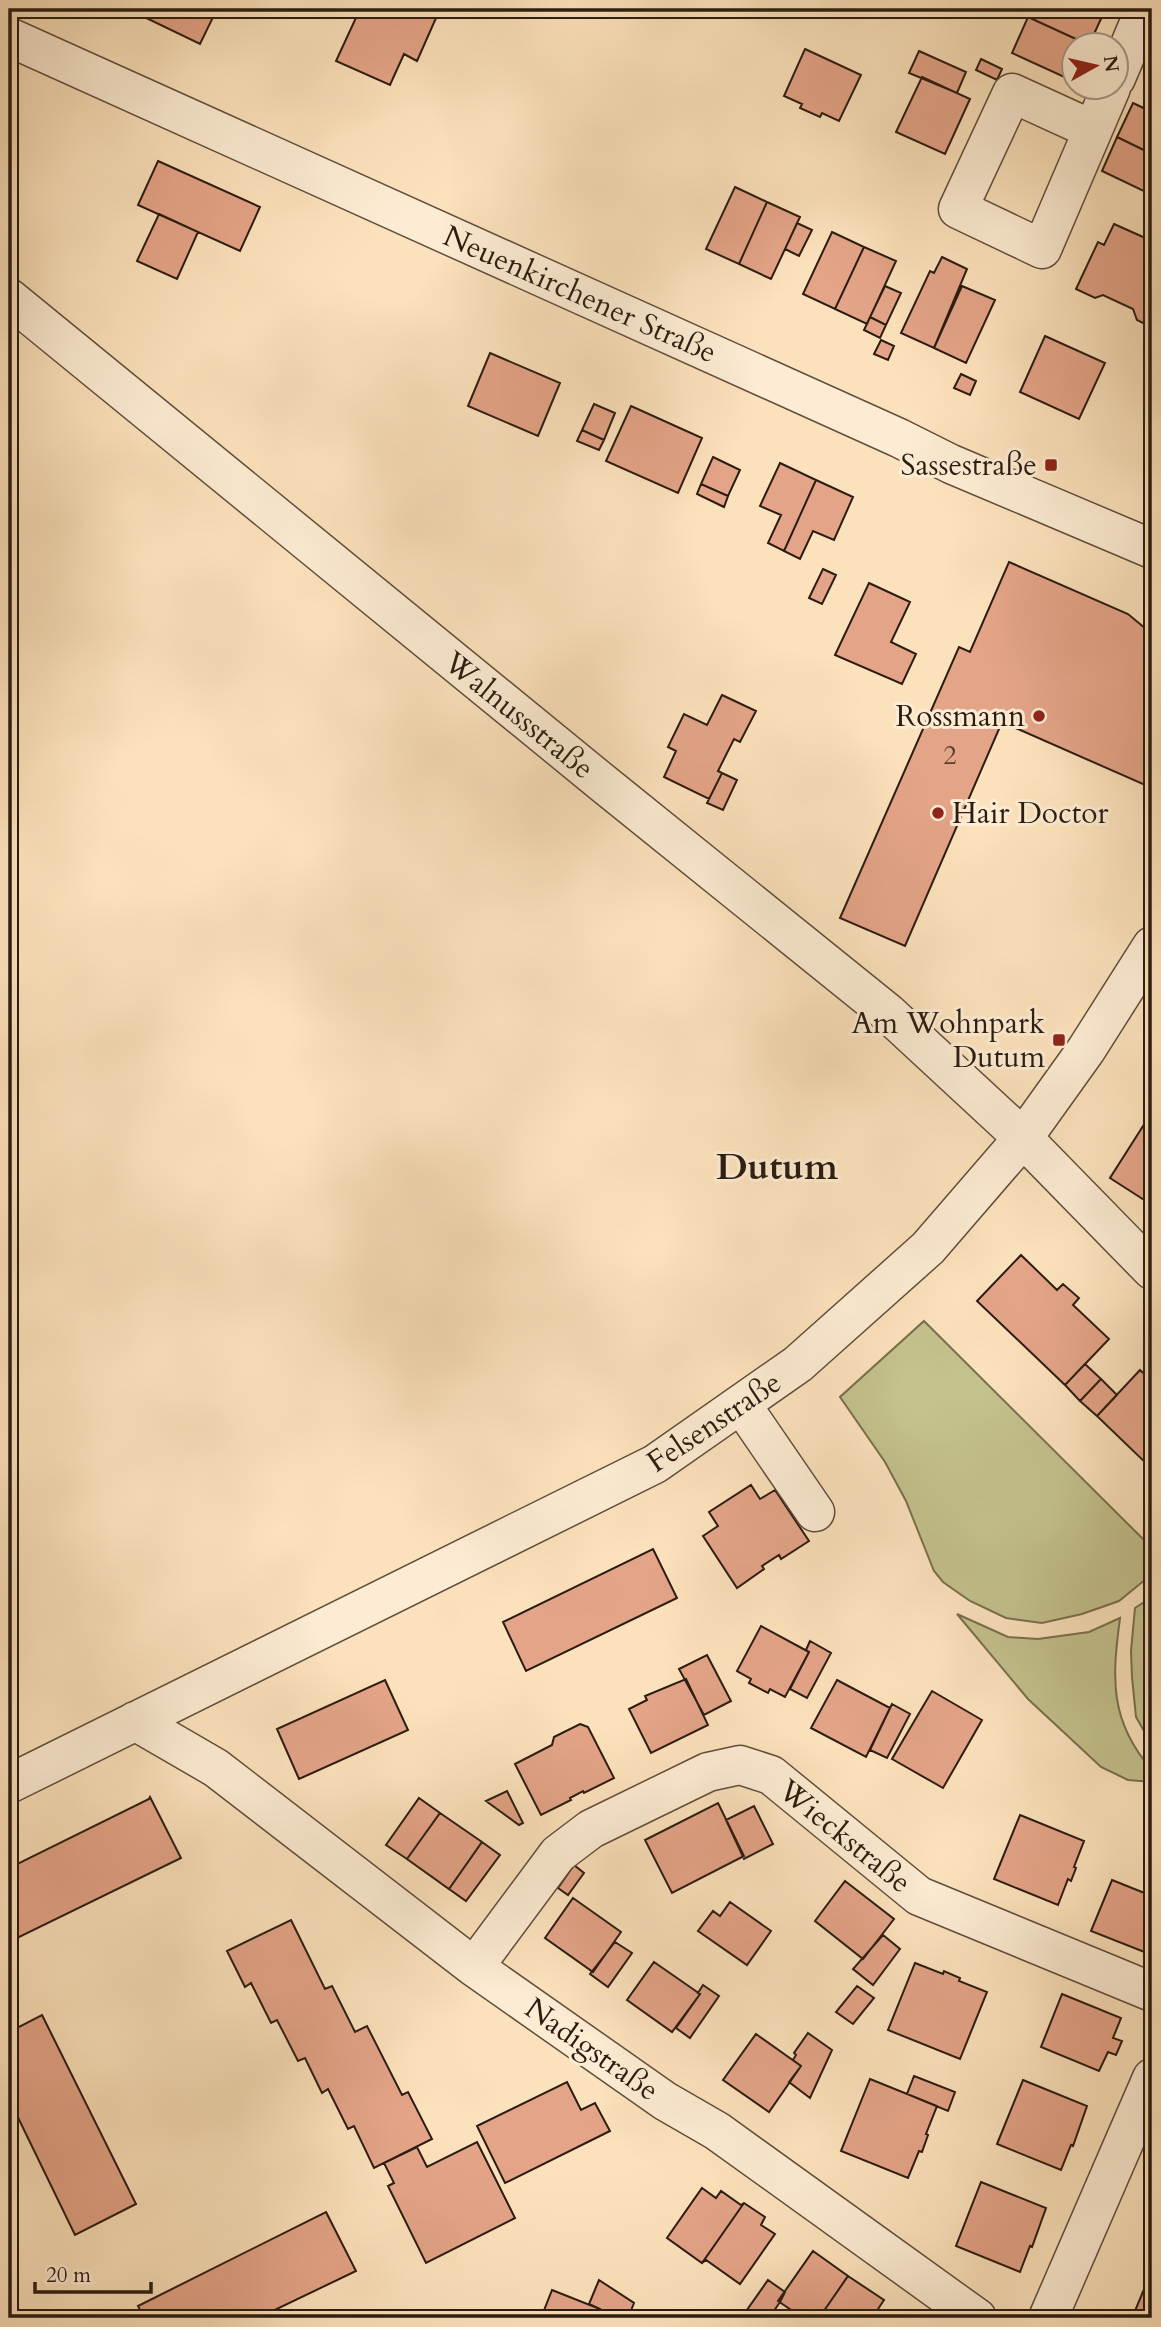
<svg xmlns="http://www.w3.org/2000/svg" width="1161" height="2327" font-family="Cardo,serif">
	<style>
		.green { fill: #c4c28d; stroke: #786f4f; stroke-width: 2 }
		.building { fill: #e4a488; stroke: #2b1c11; stroke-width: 2 }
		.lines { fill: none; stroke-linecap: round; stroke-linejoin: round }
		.minor-casing { stroke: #5f4e3c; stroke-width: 41 }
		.minor { stroke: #fdecd3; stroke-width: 38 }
		.poi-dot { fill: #8f2418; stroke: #fdecd3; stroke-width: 2.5 }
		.labels { text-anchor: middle; stroke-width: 6; stroke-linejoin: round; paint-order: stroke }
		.number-label { font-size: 26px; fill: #593e2f }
		.street-label { font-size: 30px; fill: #2b1c11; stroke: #fdecd3 }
		.poi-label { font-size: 30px; fill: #2b1c11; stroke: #fdecd3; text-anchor: end }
		.district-label { font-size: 37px; font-weight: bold; fill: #2b1c11; stroke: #fdecd3 }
	</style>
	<rect width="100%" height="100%" fill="#fce2bc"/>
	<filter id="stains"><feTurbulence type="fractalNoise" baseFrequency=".00286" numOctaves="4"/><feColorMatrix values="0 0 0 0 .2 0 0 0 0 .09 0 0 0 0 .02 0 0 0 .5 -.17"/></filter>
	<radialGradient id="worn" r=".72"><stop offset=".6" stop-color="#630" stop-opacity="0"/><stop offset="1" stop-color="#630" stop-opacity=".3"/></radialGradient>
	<path class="green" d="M 924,1321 L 1152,1548 L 1152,1574 L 1119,1601 L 1082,1614 L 1042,1623 L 1006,1618 L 970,1601 L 943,1582 L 934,1571 L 906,1501 L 885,1462 L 840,1397 Z
		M 1152,1597 L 1152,1745 L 1136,1717 L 1132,1677 L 1131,1651 L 1135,1608 Z
		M 957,1614 L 1008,1637 L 1038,1639 L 1089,1632 L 1120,1618 C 1112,1678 1109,1721 1152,1770 L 1152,1782 L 1128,1780 L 1101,1767 L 1028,1699 Z"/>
	<path class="building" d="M 141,9 L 217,9 L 200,44 L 138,14 Z
		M 360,9 L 440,9 L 417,61 L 404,54 L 390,85 L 336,61 Z
		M 1032,9 L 1102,9 L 1105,10 L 1089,45 L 1028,17 Z
		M 1028,17 L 1089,45 L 1074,46 L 1073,81 L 1012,53 Z
		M 805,49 L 861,75 L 839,121 L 822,113 L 820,117 L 800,108 L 802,104 L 784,96 Z
		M 919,51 L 966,72 L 957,93 L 909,73 Z
		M 981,59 L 1002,69 L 997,80 L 976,70 Z
		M 922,77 L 970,99 L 945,154 L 896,132 Z
		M 1133,103 L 1152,112 L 1152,154 L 1117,137 Z
		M 1117,137 L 1152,154 L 1152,195 L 1102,171 Z
		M 158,161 L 260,207 L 240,251 L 138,205 Z
		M 735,187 L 767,202 L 739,264 L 706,249 Z
		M 767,202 L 800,217 L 771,279 L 739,264 Z
		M 159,214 L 198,232 L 177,279 L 137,261 Z
		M 797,223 L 812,230 L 799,256 L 785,249 Z
		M 1114,224 L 1152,241 L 1152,323 L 1147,325 L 1137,320 L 1133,309 L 1103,295 L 1095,298 L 1076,289 L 1098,242 L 1104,245 Z
		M 832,232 L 864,247 L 835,309 L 803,294 Z
		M 864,247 L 896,261 L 867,324 L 835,309 Z
		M 942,257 L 967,269 L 934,348 L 901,333 L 930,271 L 934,273 Z
		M 885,286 L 901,293 L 886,325 L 870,317 Z
		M 962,286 L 995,300 L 966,363 L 934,348 Z
		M 870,317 L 886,325 L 880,338 L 864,330 Z
		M 1045,336 L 1105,363 L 1079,419 L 1020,392 Z
		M 881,340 L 894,346 L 888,360 L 874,354 Z
		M 490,353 L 560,383 L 538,436 L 468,406 Z
		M 961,374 L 976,381 L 970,395 L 954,388 Z
		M 594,404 L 615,413 L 604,440 L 582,430 Z
		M 631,406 L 702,438 L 678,493 L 606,461 Z
		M 582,430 L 604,440 L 599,450 L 577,441 Z
		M 713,457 L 740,470 L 728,496 L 701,484 Z
		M 780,463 L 816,480 L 784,551 L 768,543 L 781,515 L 760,506 Z
		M 816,480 L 853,497 L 834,540 L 813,531 L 800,559 L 784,551 Z
		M 701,484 L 728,496 L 724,507 L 697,494 Z
		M 1009,562 L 1128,614 L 1152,634 L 1152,788 L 1002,722 L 905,946 L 840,918 L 959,647 L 970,652 Z
		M 823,569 L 836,575 L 822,604 L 809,598 Z
		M 869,583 L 910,602 L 891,642 L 916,654 L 902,684 L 835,655 Z
		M 722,695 L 756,711 L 740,742 L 734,739 L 718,771 L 722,773 L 709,799 L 664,777 L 676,751 L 668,747 L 684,714 L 707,725 Z
		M 722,773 L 737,780 L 723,810 L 707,803 Z
		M 1152,1112 L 1152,1205 L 1110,1178 Z
		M 1021,1255 L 1057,1290 L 1063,1284 L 1079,1298 L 1073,1305 L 1109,1339 L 1065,1385 L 977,1301 Z
		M 1085,1364 L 1101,1379 L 1080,1401 L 1065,1385 Z
		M 1140,1370 L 1152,1381 L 1152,1469 L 1097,1416 Z
		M 1101,1379 L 1117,1395 L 1097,1416 L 1080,1401 Z
		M 751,1485 L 760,1499 L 775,1490 L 809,1541 L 781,1559 L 779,1555 L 762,1566 L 764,1569 L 737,1588 L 703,1536 L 718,1526 L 709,1512 Z
		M 653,1549 L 677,1598 L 526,1671 L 503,1622 Z
		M 761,1626 L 809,1652 L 785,1697 L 770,1689 L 768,1693 L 749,1683 L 751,1679 L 737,1671 Z
		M 810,1641 L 831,1653 L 807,1698 L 790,1689 L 809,1652 L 806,1650 Z
		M 707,1655 L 731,1701 L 704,1715 L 679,1669 Z
		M 686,1679 L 708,1725 L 651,1753 L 629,1709 L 647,1700 L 645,1696 Z
		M 385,1680 L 408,1730 L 299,1779 L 277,1729 Z
		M 837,1680 L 890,1708 L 866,1757 L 811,1728 Z
		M 932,1691 L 982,1720 L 943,1788 L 892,1759 Z
		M 892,1704 L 910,1714 L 887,1758 L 870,1750 Z
		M 580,1724 L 588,1727 L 614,1778 L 584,1793 L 583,1791 L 570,1798 L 571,1800 L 541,1815 L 515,1764 L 552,1745 L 554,1737 Z
		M 507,1791 L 523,1823 L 519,1825 L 486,1801 Z
		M 150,1797 L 181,1858 L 9,1942 L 9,1868 L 149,1799 Z
		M 419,1798 L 440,1813 L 407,1859 L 386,1845 Z
		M 718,1803 L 744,1856 L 672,1893 L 645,1840 Z
		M 754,1806 L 773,1844 L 744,1859 L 726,1820 Z
		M 440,1813 L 482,1842 L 449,1889 L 407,1859 Z
		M 1020,1815 L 1084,1841 L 1074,1867 L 1076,1868 L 1071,1881 L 1068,1879 L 1058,1905 L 994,1879 Z
		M 482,1842 L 500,1855 L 466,1901 L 449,1889 Z
		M 574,1865 L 584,1873 L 568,1895 L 558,1888 Z
		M 1112,1880 L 1152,1896 L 1152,1955 L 1091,1931 Z
		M 845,1881 L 894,1919 L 863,1959 L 815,1921 Z
		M 573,1898 L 621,1932 L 593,1972 L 545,1938 Z
		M 730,1902 L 771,1931 L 747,1965 L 698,1931 L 713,1911 L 720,1916 Z
		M 291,1920 L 325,1989 L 332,1986 L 355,2032 L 367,2026 L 402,2095 L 408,2092 L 432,2139 L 374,2168 L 354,2126 L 348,2129 L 328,2089 L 322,2093 L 305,2058 L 298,2061 L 277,2020 L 271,2023 L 251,1983 L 245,1987 L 227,1951 Z
		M 883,1935 L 900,1949 L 873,1985 L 853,1969 Z
		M 615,1942 L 632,1953 L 608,1987 L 590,1974 Z
		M 654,1962 L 700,1994 L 672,2032 L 627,2000 Z
		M 915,1963 L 943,1974 L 944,1971 L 960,1978 L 959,1981 L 987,1992 L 960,2059 L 888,2030 Z
		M 703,1985 L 719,1996 L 690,2038 L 676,2028 L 700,1994 L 698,1993 Z
		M 857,1986 L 874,1998 L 853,2024 L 836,2012 Z
		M 1062,1994 L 1121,2018 L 1113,2038 L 1122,2041 L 1116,2055 L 1108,2052 L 1099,2071 L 1041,2047 Z
		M 42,2015 L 136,2204 L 75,2235 L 9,2099 L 9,2032 Z
		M 808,2033 L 832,2050 L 810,2098 L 789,2082 L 801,2066 L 793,2060 L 796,2055 L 794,2053 Z
		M 756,2034 L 801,2066 L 769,2112 L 723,2080 Z
		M 914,2076 L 955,2092 L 948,2111 L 907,2094 Z
		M 870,2079 L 937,2106 L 926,2134 L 928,2135 L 922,2152 L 919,2151 L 908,2178 L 841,2151 Z
		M 1023,2080 L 1087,2106 L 1073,2146 L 1071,2145 L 1061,2170 L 997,2144 Z
		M 567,2082 L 581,2110 L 595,2103 L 610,2131 L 505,2183 L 477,2126 Z
		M 477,2142 L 515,2218 L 426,2263 L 388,2186 L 394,2183 L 384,2163 L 417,2147 L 427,2167 Z
		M 981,2182 L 1046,2208 L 1032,2247 L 1030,2246 L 1020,2272 L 956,2246 Z
		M 702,2188 L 716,2198 L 721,2191 L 741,2205 L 744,2203 L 702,2263 L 667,2238 Z
		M 744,2203 L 765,2217 L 761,2225 L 775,2234 L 740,2284 L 706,2260 L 702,2263 Z
		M 326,2212 L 356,2271 L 258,2318 L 144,2318 L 138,2306 Z
		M 813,2251 L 848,2276 L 819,2318 L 803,2318 L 778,2301 Z
		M 1152,2270 L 1152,2318 L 1132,2318 Z
		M 848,2276 L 884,2300 L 872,2318 L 819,2318 Z
		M 599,2280 L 634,2303 L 628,2318 L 597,2318 L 600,2309 L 589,2304 Z
		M 768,2280 L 785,2292 L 780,2302 L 769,2318 L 743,2318 L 742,2317 Z
		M 552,2290 L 600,2309 L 597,2318 L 541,2318 Z"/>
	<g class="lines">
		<defs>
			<path id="minor" d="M 9,37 L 899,438 L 951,464 L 1152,549
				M 1116,78 L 1145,9
				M 1093,130 L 1012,93 L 958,209 L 1042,249 L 1111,88
				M 9,298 L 604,784 L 888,1013 L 1023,1138 L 1152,1270
				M 741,1404 L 815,1512
				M 135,1721 L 216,1768 L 474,1967 L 665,2101 L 717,2131 L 977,2318
				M 9,1784 L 655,1464 L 798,1364 L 928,1248 L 1023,1138 L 1086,1050 L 1152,946
				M 474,1967 L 558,1854 L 591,1829 L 708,1772 L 740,1765 L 771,1775 L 919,1896 L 1152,1992
				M 1048,2318 L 1152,2078"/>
		</defs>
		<use href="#minor" class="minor-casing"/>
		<use href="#minor" class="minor"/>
	</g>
	<g class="poi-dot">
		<rect x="1044" y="458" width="14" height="14" rx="3.5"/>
		<circle cx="1039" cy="716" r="7"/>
		<circle cx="938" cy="813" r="7"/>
		<rect x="1052" y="1033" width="14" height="14" rx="3.5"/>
	</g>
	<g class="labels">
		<g class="number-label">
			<text x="950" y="764">2</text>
		</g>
		<g class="street-label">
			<text transform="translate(580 294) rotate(24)" y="10">Neuenkirchener Straße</text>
			<text transform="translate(519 715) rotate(39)" y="10">Walnussstraße</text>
			<text transform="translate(714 1422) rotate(-34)" y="10">Felsenstraße</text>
			<text transform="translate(845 1836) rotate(39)" y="10">Wieckstraße</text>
			<text transform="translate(592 2049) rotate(35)" y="10">Nadigstraße</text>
		</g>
		<g class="poi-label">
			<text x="1037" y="475">Sassestraße</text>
			<text x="1025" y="726">Rossmann</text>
			<text x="952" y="823" text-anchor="start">Hair Doctor</text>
			<text x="1045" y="1033">Am Wohnpark<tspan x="1045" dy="34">Dutum</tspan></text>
		</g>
		<g class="district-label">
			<text x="777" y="1179">Dutum</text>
		</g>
	</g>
	<rect width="1161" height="2327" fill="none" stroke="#fce2bc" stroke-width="35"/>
	<rect x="10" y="10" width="1140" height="2306" fill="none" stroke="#2b1c11" stroke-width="3.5"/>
	<rect x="18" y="18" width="1126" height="2292" fill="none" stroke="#2b1c11" stroke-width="2"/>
	<g transform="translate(1095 66) rotate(82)"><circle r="33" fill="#fdecd3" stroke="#a99985" stroke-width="2"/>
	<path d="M0-5L12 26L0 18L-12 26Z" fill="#8f2418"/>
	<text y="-10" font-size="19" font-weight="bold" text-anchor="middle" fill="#2b1c11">N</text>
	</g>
	<path d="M35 2282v10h116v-10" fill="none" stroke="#2b1c11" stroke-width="3.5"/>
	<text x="46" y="2282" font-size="21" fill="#2b1c11" stroke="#fdecd3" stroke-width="5" paint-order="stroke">20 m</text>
	<rect width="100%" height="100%" filter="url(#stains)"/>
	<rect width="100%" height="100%" fill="url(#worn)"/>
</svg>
